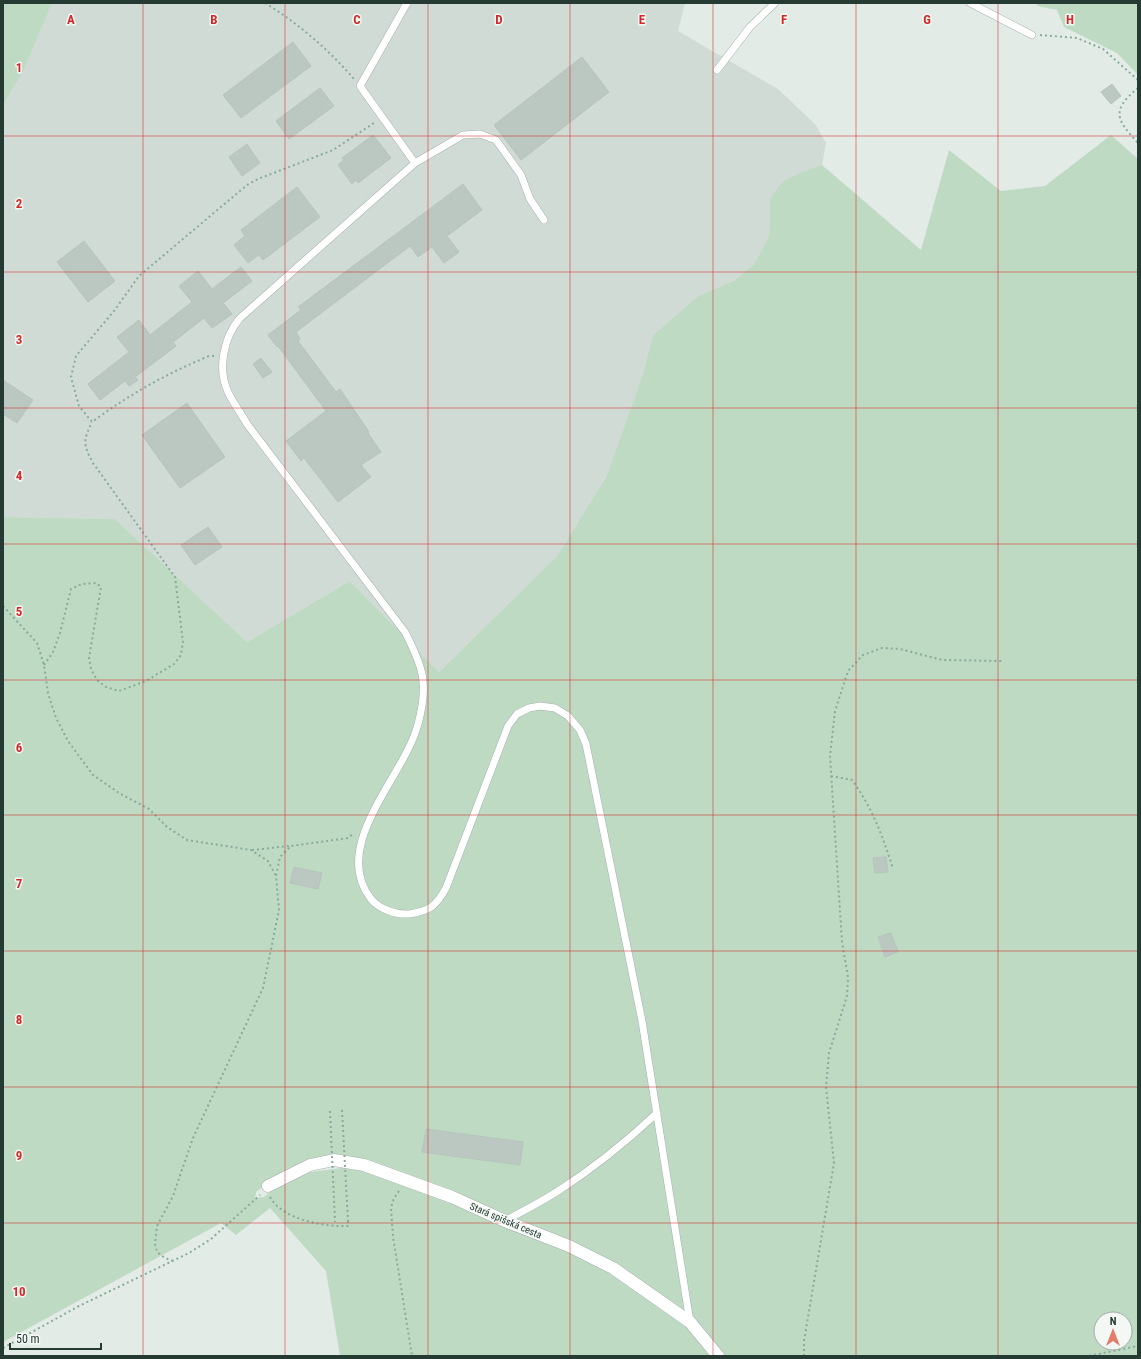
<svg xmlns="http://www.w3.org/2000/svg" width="1141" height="1359" font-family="'Roboto Condensed',sans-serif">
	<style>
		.built { fill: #d1dbd5 }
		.green { fill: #bedac3; fill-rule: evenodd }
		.building { fill: #bbc8c2; stroke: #b6c4bd }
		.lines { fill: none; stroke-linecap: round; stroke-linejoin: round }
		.lane-casing { stroke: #a6b2ad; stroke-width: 8 }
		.street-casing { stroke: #a6b2ad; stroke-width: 13 }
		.path { stroke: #87ab9c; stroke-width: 2; stroke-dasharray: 2 3; stroke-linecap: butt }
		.lane { stroke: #fff; stroke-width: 7 }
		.street { stroke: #fff; stroke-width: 12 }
		.path-bridge { stroke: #87ab9c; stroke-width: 2; stroke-dasharray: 2 3; stroke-linecap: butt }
		.grid { fill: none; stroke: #d62828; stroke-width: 1; stroke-opacity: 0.55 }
		.labels { text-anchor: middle; stroke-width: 3; stroke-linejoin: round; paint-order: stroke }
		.street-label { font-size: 10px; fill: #243a32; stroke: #f3f8f5 }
		.grid-label { font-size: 13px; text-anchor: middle; font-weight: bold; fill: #d62828; stroke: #f3f8f5; stroke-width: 3; stroke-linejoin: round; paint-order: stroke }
	</style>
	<rect width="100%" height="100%" fill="#e3ebe7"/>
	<path class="built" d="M 52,3 L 685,3 L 678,31 L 778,89 L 815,124 L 826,143 L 822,165 L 804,171 L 770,199 L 769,236 L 754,264 L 735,280 L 698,296 L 653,335 L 642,377 L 606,477 L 557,556 L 439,672 L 350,581 L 247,642 L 115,519 L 3,517 L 3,102 L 6,101 L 23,72 Z"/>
	<path class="green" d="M 3,3 L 52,3 L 23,72 L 5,102 L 3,102 Z
		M 1038,3 L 1138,3 L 1138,75 L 1117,53 L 1064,27 L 1057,10 L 1037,6 Z
		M 1111,135 L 1138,159 L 1138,1356 L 340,1356 L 326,1271 L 270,1208 L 236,1235 L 221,1223 L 3,1342 L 3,517 L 115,519 L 247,642 L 350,581 L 439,672 L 557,556 L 606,477 L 642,377 L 653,335 L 698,296 L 735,280 L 754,264 L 769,236 L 770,199 L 781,183 L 804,171 L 822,165 L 921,250 L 949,150 L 1001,191 L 1045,186 ZM 367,1161 L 349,1167 L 311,1172 L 276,1187 L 264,1197 L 255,1198 L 256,1192 L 280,1174 ZM 1101,1319 L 1125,1319 L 1125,1343 L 1101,1343 Z"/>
	<path class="building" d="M 293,42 L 311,66 L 241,118 L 223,95 Z
		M 582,57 L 609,92 L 521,160 L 494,125 Z
		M 1112,84 L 1121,96 L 1111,104 L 1101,92 Z
		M 320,88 L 334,106 L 289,139 L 276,121 Z
		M 373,135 L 391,158 L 358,183 L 356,180 L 352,184 L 338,165 L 344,160 L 342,158 Z
		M 247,144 L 260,163 L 242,176 L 229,157 Z
		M 463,184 L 482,210 L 447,236 L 459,252 L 444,263 L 432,247 L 418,257 L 410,246 L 296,332 L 300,339 L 298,341 L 336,392 L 340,389 L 369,432 L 368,433 L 381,452 L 361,465 L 371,477 L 338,502 L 304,458 L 301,461 L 286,441 L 326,411 L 278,346 L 277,347 L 268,335 L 301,310 L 298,307 Z
		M 297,187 L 320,217 L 263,260 L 259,255 L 248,263 L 234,245 L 245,236 L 241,230 Z
		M 84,241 L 115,281 L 88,302 L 57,262 Z
		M 241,267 L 252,281 L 223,303 L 232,314 L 212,328 L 204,318 L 173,342 L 176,346 L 135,377 L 138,380 L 129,386 L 125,381 L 100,400 L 88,384 L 129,352 L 117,337 L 139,320 L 150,335 L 192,302 L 179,286 L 198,271 L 212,289 Z
		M 261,358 L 272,372 L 263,378 L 253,364 Z
		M 3,380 L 33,400 L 17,423 L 3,414 Z
		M 187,403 L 225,457 L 180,488 L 142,435 Z
		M 208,527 L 222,547 L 195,565 L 181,545 Z
		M 886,857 L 888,872 L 875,873 L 873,858 Z
		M 294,867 L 322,873 L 318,889 L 290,883 Z
		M 891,933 L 898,952 L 885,957 L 878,937 Z
		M 426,1129 L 523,1142 L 520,1165 L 422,1152 Z"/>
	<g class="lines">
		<defs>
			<path id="lane" d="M 407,3 L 360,86 L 415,163
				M 970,3 L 1032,35
				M 717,70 L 750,27 L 775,3
				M 544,220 L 530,199 L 521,175 L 496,140 L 480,134 L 463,135 L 415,163 L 240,318 C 224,337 217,368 228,392 C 233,403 241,413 247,424 L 405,632 C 423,667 429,684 418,724 C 405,776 329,845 371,899 C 379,909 396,915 409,914 C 430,911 436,906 446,888 L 508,726 L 517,714 L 529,708 L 540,706 L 555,708 L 568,716 L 580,730 L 586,744 L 642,1021 L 690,1322
				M 505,1221 C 523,1211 541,1202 558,1191 C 594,1168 626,1142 657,1113"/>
			<path id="street" d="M 268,1186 L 310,1165 L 334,1160 L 364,1165 L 452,1197 L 505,1221 L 569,1246 L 613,1268 L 690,1322 L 718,1356"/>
		</defs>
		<use href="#lane" class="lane-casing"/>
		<use href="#street" class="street-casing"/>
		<path class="path" d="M 265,3 C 299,24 328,49 354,79
			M 1040,35 L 1077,38 L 1103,49 L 1138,80
			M 1138,88 C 1110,111 1117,120 1138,143
			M 214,356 L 209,356 C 166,374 130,394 92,422 L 79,406 L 71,377 L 76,356 L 114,311 L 139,276 L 247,185 L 258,179 L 333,150 L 374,123
			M 3,606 L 37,643 L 44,665 L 48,693 L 56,718 L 68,741 L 93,775 L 119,793 L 149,809 L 167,827 L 187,840 L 251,850 L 268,861 L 276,876
			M 44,665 L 53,652 L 60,633 L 71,589 L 82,584 L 96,583 L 101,587 L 89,658 L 91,669 L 97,680 L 106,687 L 119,691 L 146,681 L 174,664 L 181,655 L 183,642 L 175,577 L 93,463 C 83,444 83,441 92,422
			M 831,776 L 852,780 C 872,807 883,837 893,869
			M 252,850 L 289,846
			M 399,1191 L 394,1198 L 391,1208 L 393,1237 L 412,1356
			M 270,1197 C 283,1220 324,1227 348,1226 L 348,1221
			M 173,1261 L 165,1258 L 157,1252 L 155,1244 L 157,1226 L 173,1196 L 193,1138 L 263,988 L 279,910 L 276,876 L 280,857 L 291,846 L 348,838 L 354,833
			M 3,1348 L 79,1306 L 189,1253 L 211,1239 L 260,1195
			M 804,1356 L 804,1341 L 834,1163 L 826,1087 L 829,1053 L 847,996 L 848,977 L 842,942 L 830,756 L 835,711 L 848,671 L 863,655 L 882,648 L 900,649 L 942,660 L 1002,661
			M 1089,1356 L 1138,1346"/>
		<use href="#lane" class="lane"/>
		<use href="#street" class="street"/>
		<path class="path-bridge" d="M 342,1110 L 348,1221
			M 330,1111 L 335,1222"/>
	</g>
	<path class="grid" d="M 143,3 L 143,1356M 285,3 L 285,1356M 428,3 L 428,1356M 570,3 L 570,1356M 713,3 L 713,1356M 856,3 L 856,1356M 998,3 L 998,1356M 3,136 L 1138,136M 3,272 L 1138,272M 3,408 L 1138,408M 3,544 L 1138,544M 3,680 L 1138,680M 3,815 L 1138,815M 3,951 L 1138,951M 3,1087 L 1138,1087M 3,1223 L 1138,1223"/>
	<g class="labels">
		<g class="street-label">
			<text transform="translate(506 1220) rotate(23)" y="4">Stará spišská cesta</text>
		</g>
	</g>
	<g class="grid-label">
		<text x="71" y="24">A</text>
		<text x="214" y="24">B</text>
		<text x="357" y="24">C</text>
		<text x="499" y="24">D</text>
		<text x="642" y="24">E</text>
		<text x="784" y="24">F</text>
		<text x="927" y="24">G</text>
		<text x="1070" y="24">H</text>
		<text x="19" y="72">1</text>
		<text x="19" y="208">2</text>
		<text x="19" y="344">3</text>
		<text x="19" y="480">4</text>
		<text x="19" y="616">5</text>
		<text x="19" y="752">6</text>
		<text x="19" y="888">7</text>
		<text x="19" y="1024">8</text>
		<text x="19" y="1160">9</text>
		<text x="19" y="1296">10</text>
	</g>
	<rect width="1141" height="1359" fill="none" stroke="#243a32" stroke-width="8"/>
	<g transform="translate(1113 1331)"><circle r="19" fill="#f3f8f5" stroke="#a0aca7"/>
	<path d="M0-3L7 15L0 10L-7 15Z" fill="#e37c69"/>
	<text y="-6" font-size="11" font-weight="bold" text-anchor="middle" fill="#243a32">N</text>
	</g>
	<path d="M10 1343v6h91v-6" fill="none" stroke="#243a32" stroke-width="2"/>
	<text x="16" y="1343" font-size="12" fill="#243a32" stroke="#f3f8f5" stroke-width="3" paint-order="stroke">50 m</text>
</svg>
